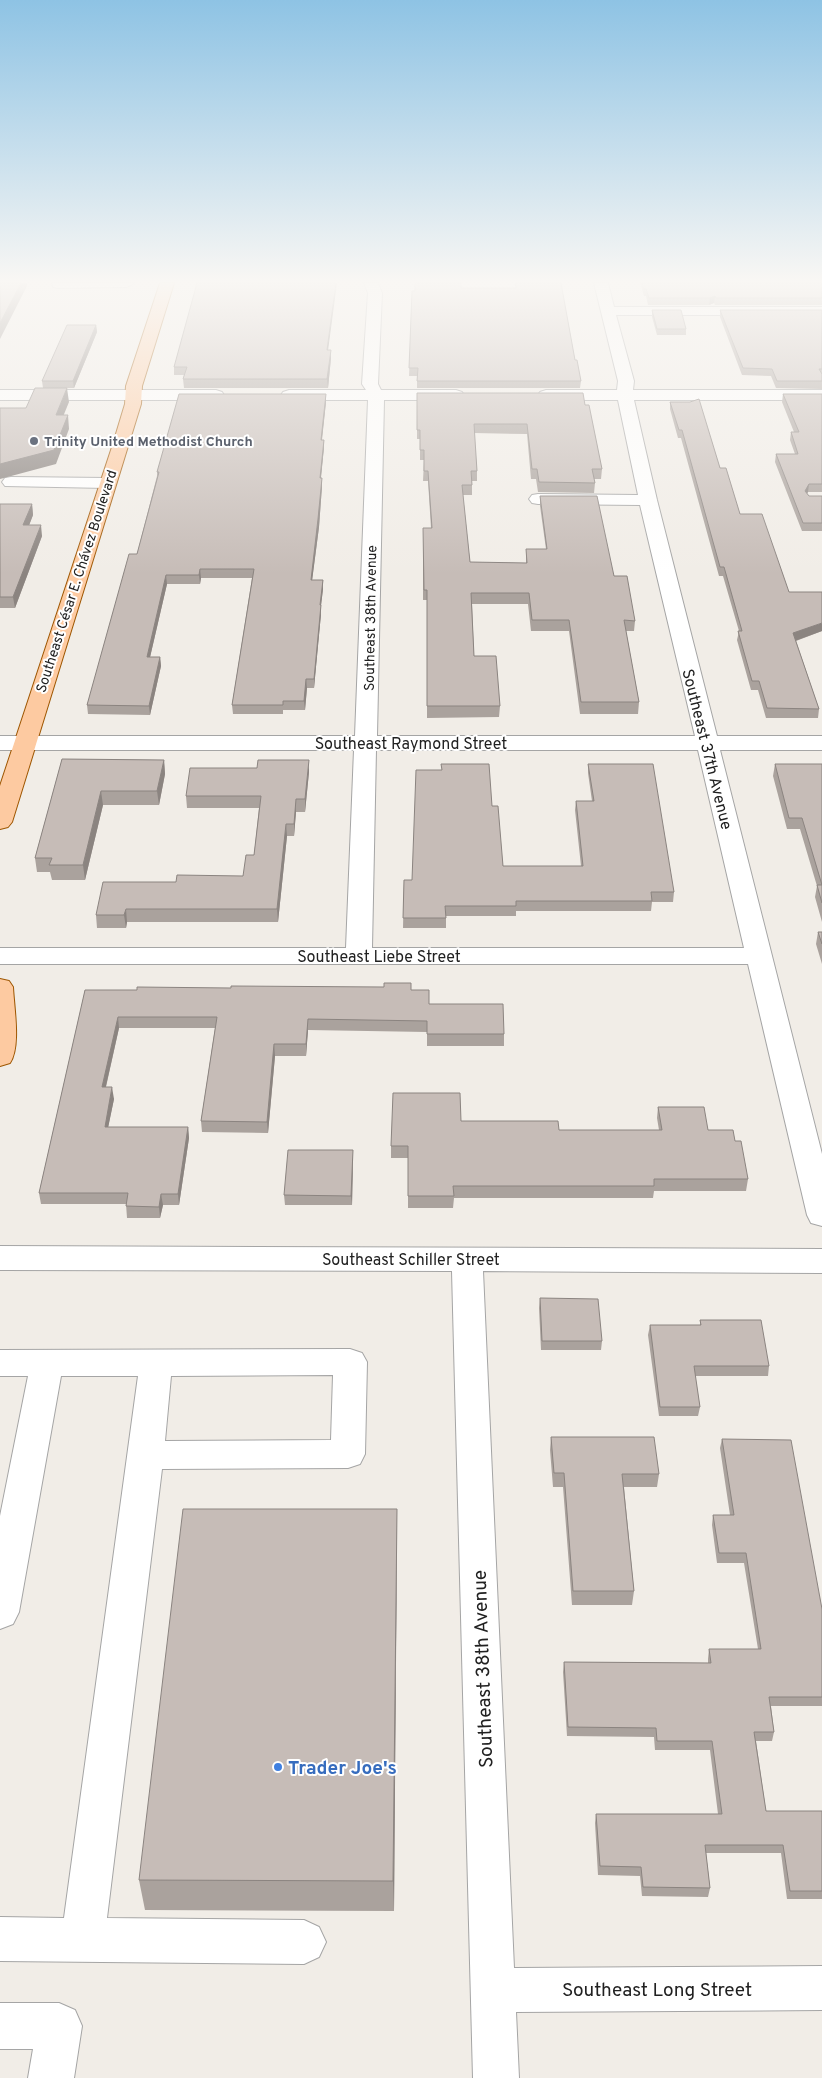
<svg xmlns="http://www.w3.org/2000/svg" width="822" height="2078" font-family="Overpass,sans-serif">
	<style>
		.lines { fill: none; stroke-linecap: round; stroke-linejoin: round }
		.minor-casing { stroke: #a5a5a5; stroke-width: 2 }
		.major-casing { stroke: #9e5600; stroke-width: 2 }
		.minor { fill: #fff; fill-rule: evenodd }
		.major { fill: #fdcaa1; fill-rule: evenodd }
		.wall { fill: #aaa29d }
		.shaded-wall { fill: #8b8480 }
		.building { fill: #c6bcb7; stroke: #8b8480 }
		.worship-dot { fill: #6b7280; stroke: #fff; stroke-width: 2 }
		.shop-dot { fill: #3f7fe0; stroke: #fff; stroke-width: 2 }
		.labels { text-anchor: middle; stroke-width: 4; stroke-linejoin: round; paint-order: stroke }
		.far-worship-label { font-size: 14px; font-weight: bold; fill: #5b616d; stroke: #fff; text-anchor: start }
		.far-street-label { font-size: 14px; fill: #212121; stroke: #fff }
		.street-label { font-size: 16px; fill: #212121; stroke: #fff }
		.near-street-label { font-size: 19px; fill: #212121; stroke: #fff }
		.near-shop-label { font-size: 19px; font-weight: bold; fill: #366cbe; stroke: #fff; text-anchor: start }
	</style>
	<rect width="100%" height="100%" fill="#f1ede7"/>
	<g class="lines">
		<defs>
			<path id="minor" d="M 52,283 L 134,283 L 127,287 L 58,288 L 53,287 Z
				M 364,283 L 378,283 L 382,293 L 378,384 L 381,390 L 456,390 L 462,392 L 464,395 L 462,398 L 456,400 L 384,400 L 377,736 L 695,736 L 640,505 L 538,504 L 532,503 L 529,499 L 532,495 L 538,494 L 638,495 L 618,400 L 546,400 L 540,398 L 538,395 L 540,392 L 546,390 L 617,390 L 618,381 L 594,283 L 608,283 L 614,307 L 822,307 L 822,315 L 616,315 L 634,381 L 633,390 L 822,390 L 822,400 L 634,400 L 657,500 L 717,736 L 822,736 L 822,750 L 720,750 L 822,1154 L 822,1226 L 811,1223 L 807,1215 L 748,964 L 0,964 L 0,948 L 346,948 L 354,750 L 0,750 L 0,736 L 355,736 L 368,400 L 289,400 L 283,398 L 281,395 L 283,392 L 289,390 L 366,390 L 362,384 L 368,293 ZM 376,750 L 698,750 L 744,948 L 372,948 Z
				M 0,390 L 216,390 L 222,392 L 224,395 L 222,398 L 216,400 L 0,400 Z
				M 11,477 L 107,478 L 113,479 L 116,483 L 113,487 L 107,488 L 5,486 L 2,482 L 5,478 Z
				M 0,1246 L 822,1249 L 822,1273 L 483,1271 L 514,1968 L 822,1966 L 822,2010 L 516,2012 L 519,2078 L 473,2078 L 452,1271 L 0,1270 Z
				M 350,1349 L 362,1353 L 367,1362 L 365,1454 L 360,1464 L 348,1468 L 162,1469 L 107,1918 L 304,1920 L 319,1927 L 326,1942 L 319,1957 L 304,1964 L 0,1961 L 0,1917 L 64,1918 L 138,1376 L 61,1376 L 19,1612 L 13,1624 L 0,1629 L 0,1516 L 28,1376 L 0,1376 L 0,1350 ZM 333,1375 L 331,1440 L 165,1441 L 171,1376 Z
				M 0,2003 L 59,2003 L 75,2010 L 82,2026 L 74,2078 L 28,2078 L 33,2049 L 0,2049 Z"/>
			<path id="major" d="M 160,283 L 174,283 L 142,386 L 141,404 L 12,822 L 8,827 L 0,829 L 0,786 L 112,447 L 125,404 L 126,386 Z
				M 0,979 L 9,981 L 13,987 C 14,1008 21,1046 10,1063 L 0,1066 Z"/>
		</defs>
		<use href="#minor" class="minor-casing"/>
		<use href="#major" class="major-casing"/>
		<use href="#minor" class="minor"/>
		<use href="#major" class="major"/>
	</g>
	<path class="wall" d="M 515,283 L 561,283 L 575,360 L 581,381 L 580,388 L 417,388 L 417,376 L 409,376 L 412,291 L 461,288 L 515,288 Z
		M 640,283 L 822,283 L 822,305 L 715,305 L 714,303 L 709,305 L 648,305 L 646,296 L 644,296 Z
		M 652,310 L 686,329 L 686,335 L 657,335 L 652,317 Z
		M 720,310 L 822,310 L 822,389 L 776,388 L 771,376 L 742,375 L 720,317 Z
		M 96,325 L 97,332 L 74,388 L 43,388 L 42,381 Z
		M 328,350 L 331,358 L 328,388 L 184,388 L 183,379 L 184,375 L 174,375 L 174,367 Z
		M 417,393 L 585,405 L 602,469 L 601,479 L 594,479 L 595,483 L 594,493 L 538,492 L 536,479 L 531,479 L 527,434 L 474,433 L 477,471 L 477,481 L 472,481 L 472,495 L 463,495 L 470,562 L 526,563 L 526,549 L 546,549 L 540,506 L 540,496 L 614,576 L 635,621 L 634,631 L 626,631 L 639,702 L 638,714 L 580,714 L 569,631 L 531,631 L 528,604 L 472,604 L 474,656 L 500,706 L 499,717 L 427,718 L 427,600 L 423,600 L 423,528 L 431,528 L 428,481 L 423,481 L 424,460 L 420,460 L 420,439 L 417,439 Z
		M 326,394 L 326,402 L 322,440 L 324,440 L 324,447 L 321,478 L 322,486 L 319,527 L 312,580 L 323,580 L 323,589 L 321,605 L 321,614 L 314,688 L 307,688 L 305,710 L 283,710 L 283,714 L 233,714 L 232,705 L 252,578 L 201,578 L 200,584 L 167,584 L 150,657 L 160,657 L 161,666 L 150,715 L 88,714 L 87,705 L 137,554 L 157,476 L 157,472 Z
		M 783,394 L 822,394 L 822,492 L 808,492 L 807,493 L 809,496 L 822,496 L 822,531 L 802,531 L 775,462 L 776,454 L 795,454 L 790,440 L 791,432 L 794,432 L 782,402 Z
		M 670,402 L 720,468 L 740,514 L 789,592 L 822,631 L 796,641 L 819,709 L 818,718 L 766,718 L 758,690 L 751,690 L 737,640 L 739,631 L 723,576 L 719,576 L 681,438 L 678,438 L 670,409 Z
		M 0,504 L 32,504 L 33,515 L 29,525 L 42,536 L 15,608 L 0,608 Z
		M 62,759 L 164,760 L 165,774 L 159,805 L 103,805 L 85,880 L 52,880 L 50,872 L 37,872 L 35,858 Z
		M 588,764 L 674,892 L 673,902 L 652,902 L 651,911 L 516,911 L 516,916 L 446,916 L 446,928 L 403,928 L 404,880 L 412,880 L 492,806 L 503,866 L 581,866 L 575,810 L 576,801 L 592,801 L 588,773 Z
		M 775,764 L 822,764 L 822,922 L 815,897 L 817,886 L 800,829 L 787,829 L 773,776 Z
		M 309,772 L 305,812 L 296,812 L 294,836 L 287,836 L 278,922 L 127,922 L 126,928 L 97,928 L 96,915 L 243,876 L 254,855 L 259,808 L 187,808 L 186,796 Z
		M 818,932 L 822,932 L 822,964 L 816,944 Z
		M 85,990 L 411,990 L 429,1004 L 504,1034 L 504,1046 L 427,1046 L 427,1032 L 308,1030 L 306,1056 L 275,1056 L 268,1133 L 202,1132 L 201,1121 L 215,1028 L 119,1028 L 106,1087 L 114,1099 L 108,1127 L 188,1127 L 189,1138 L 179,1205 L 163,1205 L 160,1218 L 127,1218 L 126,1204 L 41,1204 L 39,1193 Z
		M 658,1107 L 708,1130 L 735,1141 L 748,1179 L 746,1191 L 654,1191 L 653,1198 L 454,1198 L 453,1208 L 408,1208 L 408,1158 L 391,1158 L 391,1146 L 461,1121 L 559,1130 L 659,1130 L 657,1118 Z
		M 353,1159 L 352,1205 L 285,1205 L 284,1195 Z
		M 540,1298 L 602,1341 L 601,1350 L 541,1350 L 539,1308 Z
		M 700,1320 L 769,1366 L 768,1376 L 695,1376 L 700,1407 L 698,1416 L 659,1416 L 648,1335 L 650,1325 L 700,1325 Z
		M 551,1437 L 659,1474 L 657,1487 L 624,1487 L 634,1591 L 632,1605 L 572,1605 L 563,1487 L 553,1487 L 550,1450 Z
		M 722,1439 L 822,1609 L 822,1706 L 771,1706 L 774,1732 L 772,1741 L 756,1741 L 766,1811 L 822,1811 L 822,1899 L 787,1899 L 781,1853 L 706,1853 L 710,1888 L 708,1897 L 642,1896 L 640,1876 L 598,1875 L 595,1823 L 596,1814 L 718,1814 L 710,1750 L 655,1750 L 654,1737 L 567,1736 L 563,1672 L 564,1662 L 708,1663 L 708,1659 L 709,1649 L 758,1649 L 744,1563 L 717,1563 L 712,1525 L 713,1515 L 730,1515 L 720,1448 Z
		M 397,1509 L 394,1911 L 145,1910 L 139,1880 Z"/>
	<path class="shaded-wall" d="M 21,283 L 27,283 L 27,286 L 0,339 L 0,323 Z
		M 336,283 L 337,283 L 327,358 L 327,350 Z
		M 715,296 L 714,303 L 709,305 L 710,298 Z
		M 96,325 L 97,332 L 74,388 L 73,381 Z
		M 331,350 L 331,358 L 328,388 L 327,379 Z
		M 67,388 L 69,402 L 58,429 L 56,415 Z
		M 326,394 L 326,402 L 321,447 L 321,440 Z
		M 68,415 L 69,429 L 56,464 L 0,479 L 0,464 Z
		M 324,440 L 324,447 L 320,486 L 320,478 Z
		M 322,478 L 322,486 L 319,527 L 311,589 L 311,580 Z
		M 809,484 L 808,492 L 804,499 L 805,491 Z
		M 32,504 L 33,515 L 25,536 L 23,525 Z
		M 41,525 L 42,536 L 15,608 L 13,597 Z
		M 200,569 L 201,578 L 200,584 L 199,575 Z
		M 166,575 L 167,584 L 148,666 L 147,657 Z
		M 323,580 L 323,589 L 320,614 L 320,605 Z
		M 321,605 L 321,614 L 314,688 L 314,679 Z
		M 822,623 L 822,631 L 792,642 L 793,633 Z
		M 160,657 L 161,666 L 150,715 L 149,706 Z
		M 306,679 L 307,688 L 305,710 L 304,701 Z
		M 164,760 L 165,774 L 159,805 L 157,791 Z
		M 309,760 L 309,772 L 305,812 L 305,799 Z
		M 101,791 L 103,805 L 85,880 L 83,865 Z
		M 296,799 L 296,812 L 294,836 L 294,824 Z
		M 286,824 L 287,836 L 278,922 L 277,909 Z
		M 126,909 L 127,922 L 126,928 L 124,915 Z
		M 118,1017 L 119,1028 L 103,1099 L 102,1087 Z
		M 308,1019 L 308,1030 L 306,1056 L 306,1044 Z
		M 274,1044 L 275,1056 L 268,1133 L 267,1122 Z
		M 112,1087 L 114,1099 L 106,1138 L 105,1127 Z
		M 188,1127 L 189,1138 L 179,1205 L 178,1194 Z
		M 353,1150 L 353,1159 L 352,1205 L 351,1196 Z
		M 161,1194 L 163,1205 L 160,1218 L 159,1207 Z
		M 397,1509 L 397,1541 L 394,1911 L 393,1881 Z"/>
	<path class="building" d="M 0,283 L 21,283 L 0,323 Z
		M 197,283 L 336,283 L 327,350 L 331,350 L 327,379 L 183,379 L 187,367 L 174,367 Z
		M 415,283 L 461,283 L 461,288 L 516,288 L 515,283 L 561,283 L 575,360 L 577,360 L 581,381 L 417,381 L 418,368 L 409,368 L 412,291 L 415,291 Z
		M 642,283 L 822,283 L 822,298 L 716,298 L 715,296 L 710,298 L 649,298 L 646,289 L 644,289 Z
		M 652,310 L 681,310 L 686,329 L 657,329 Z
		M 720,310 L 822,310 L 822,369 L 819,369 L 822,374 L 822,381 L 777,381 L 772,369 L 743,368 Z
		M 67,325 L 96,325 L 73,381 L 42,381 Z
		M 35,388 L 67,388 L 56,415 L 68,415 L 54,450 L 0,464 L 0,408 L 26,408 Z
		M 417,393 L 583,393 L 585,405 L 589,405 L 602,469 L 592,469 L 595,483 L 539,482 L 537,469 L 532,469 L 527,424 L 474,424 L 477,471 L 471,471 L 472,485 L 462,485 L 470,562 L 527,563 L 526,549 L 547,549 L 540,496 L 597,496 L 614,576 L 627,576 L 635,621 L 624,620 L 639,702 L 581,702 L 569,620 L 532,620 L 529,593 L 471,593 L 474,656 L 496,656 L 500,706 L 427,706 L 427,590 L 424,590 L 423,528 L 432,528 L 428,471 L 424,471 L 424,450 L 420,450 L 420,430 L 417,430 Z
		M 179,394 L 326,394 L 321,440 L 324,440 L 320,478 L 322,478 L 318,519 L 311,580 L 323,580 L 320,605 L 321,605 L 314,679 L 306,679 L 304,701 L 283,701 L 283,705 L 232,705 L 254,569 L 200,569 L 199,575 L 166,575 L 147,657 L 160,657 L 149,706 L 87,705 L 129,554 L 137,554 L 159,472 L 157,472 Z
		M 783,394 L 822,394 L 822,484 L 809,484 L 805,491 L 809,496 L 822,496 L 822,523 L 803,523 L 776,454 L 798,454 L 791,432 L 799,432 Z
		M 699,399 L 720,468 L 726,468 L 740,514 L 762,514 L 789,592 L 822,592 L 822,623 L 793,633 L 819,709 L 767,708 L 759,681 L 752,681 L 738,631 L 742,631 L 724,567 L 720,567 L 682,430 L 679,430 L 670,402 L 690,402 Z
		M 0,504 L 32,504 L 23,525 L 41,525 L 13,597 L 0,597 Z
		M 62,759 L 164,760 L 157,791 L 101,791 L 83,865 L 49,865 L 52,858 L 35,858 Z
		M 258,760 L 309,760 L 305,799 L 296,799 L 294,824 L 286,824 L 277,909 L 126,909 L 124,915 L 96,915 L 103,882 L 176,882 L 177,875 L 243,876 L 246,855 L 254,855 L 261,796 L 186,796 L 190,768 L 257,768 Z
		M 441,764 L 489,764 L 492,806 L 498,806 L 503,866 L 583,866 L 576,801 L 594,801 L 588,764 L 653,764 L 674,892 L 651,892 L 652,901 L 516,901 L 516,906 L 445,906 L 446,918 L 403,918 L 404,880 L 412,880 L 416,770 L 442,770 Z
		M 775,764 L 822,764 L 822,903 L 817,885 L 822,885 L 802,818 L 789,818 Z
		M 818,932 L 822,932 L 822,944 Z
		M 384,983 L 411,983 L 411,990 L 429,990 L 429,1004 L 503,1004 L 504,1034 L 427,1034 L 427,1021 L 308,1019 L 306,1044 L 274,1044 L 267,1122 L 201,1121 L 217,1017 L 118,1017 L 102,1087 L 112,1087 L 105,1127 L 188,1127 L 178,1194 L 161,1194 L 159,1207 L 126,1206 L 128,1193 L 39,1193 L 85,990 L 137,990 L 137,987 L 231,988 L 231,986 L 384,987 Z
		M 393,1093 L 460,1093 L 461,1121 L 558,1121 L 559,1130 L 662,1130 L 658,1107 L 704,1107 L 708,1130 L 733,1130 L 735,1141 L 741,1141 L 748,1179 L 654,1179 L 654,1186 L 453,1186 L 454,1196 L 408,1196 L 408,1146 L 391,1146 Z
		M 288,1150 L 353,1150 L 351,1196 L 284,1195 Z
		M 540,1298 L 598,1299 L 602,1341 L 542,1341 Z
		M 700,1320 L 761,1320 L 769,1366 L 694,1366 L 700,1407 L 660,1407 L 650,1325 L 701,1325 Z
		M 551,1437 L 654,1437 L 659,1474 L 622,1474 L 634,1591 L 573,1591 L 564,1473 L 554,1473 Z
		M 722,1439 L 791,1440 L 822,1609 L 822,1697 L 769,1697 L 774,1732 L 754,1732 L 766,1811 L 822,1811 L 822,1891 L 790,1891 L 783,1845 L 705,1845 L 710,1888 L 643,1887 L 641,1867 L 600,1866 L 596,1814 L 722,1814 L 712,1741 L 657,1741 L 656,1728 L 568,1727 L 564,1662 L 711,1663 L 709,1649 L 761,1649 L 746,1553 L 719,1553 L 713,1515 L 734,1515 Z
		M 183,1509 L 397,1509 L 393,1881 L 139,1880 Z"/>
	<linearGradient id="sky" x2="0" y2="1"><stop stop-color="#8ec3e4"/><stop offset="0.49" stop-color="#f9f7f4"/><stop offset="1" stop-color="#f9f7f4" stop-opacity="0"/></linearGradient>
	<rect width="822" height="574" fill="url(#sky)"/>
	<circle class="worship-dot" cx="34" cy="441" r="5"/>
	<circle class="shop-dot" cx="278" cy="1767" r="5"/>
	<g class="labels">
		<g class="far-worship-label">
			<text x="44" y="446">Trinity United Methodist Church</text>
		</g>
		<g class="far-street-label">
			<text transform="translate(76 581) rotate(-72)" y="5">Southeast César E. Chávez Boulevard</text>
			<text transform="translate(370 618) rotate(-89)" y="5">Southeast 38th Avenue</text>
		</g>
		<g class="street-label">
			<text x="411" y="749">Southeast Raymond Street</text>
			<text transform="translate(708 749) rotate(76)" y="6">Southeast 37th Avenue</text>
			<text x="379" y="962">Southeast Liebe Street</text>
			<text x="411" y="1265">Southeast Schiller Street</text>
		</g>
		<g class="near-street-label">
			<text transform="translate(482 1669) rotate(-92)" y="7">Southeast 38th Avenue</text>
			<text x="657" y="1996">Southeast Long Street</text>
		</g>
		<g class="near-shop-label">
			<text x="288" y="1774">Trader Joe's</text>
		</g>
	</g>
</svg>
